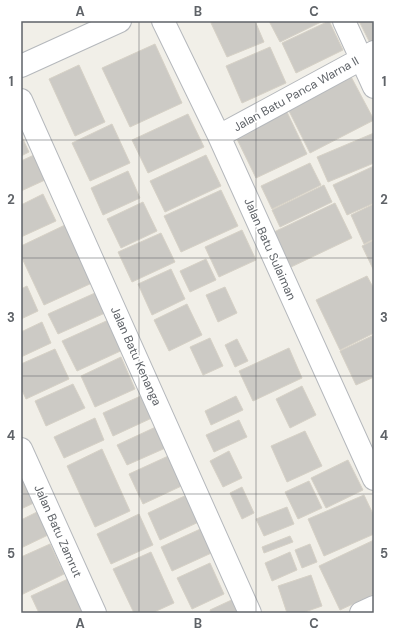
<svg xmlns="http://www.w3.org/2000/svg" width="395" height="634" font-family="'DM Sans',sans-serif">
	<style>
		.building { fill: #cccac5; stroke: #d6d1c6 }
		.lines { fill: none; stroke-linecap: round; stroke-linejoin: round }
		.street-casing { stroke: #b5b8bc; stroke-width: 24 }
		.street { stroke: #fff; stroke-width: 22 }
		.grid { fill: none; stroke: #5f6368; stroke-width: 1; stroke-opacity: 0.55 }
		.labels { text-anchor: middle; stroke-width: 3; stroke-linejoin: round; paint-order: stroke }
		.street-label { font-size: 12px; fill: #5f6368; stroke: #fff }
		.neatline { fill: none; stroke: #5f6368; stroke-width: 1.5 }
		.grid-label { font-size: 13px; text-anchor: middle; font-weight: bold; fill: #5f6368 }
	</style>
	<rect width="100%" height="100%" fill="#f1efe8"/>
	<path class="building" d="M 215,21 L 255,21 L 264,42 L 227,57 L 211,23 Z
		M 269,21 L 323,21 L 280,42 Z
		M 329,21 L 343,50 L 296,73 L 282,43 Z
		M 359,21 L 374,21 L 374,43 L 371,45 Z
		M 155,44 L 182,103 L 130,127 L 102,68 Z
		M 270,47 L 286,83 L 242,103 L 226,66 Z
		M 79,65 L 105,122 L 75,136 L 49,79 Z
		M 348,71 L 374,120 L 310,153 L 285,103 Z
		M 286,110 L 307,154 L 256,178 L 235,135 Z
		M 188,114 L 204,147 L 148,173 L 132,140 Z
		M 112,124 L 130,163 L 90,181 L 72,143 Z
		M 374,133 L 374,163 L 328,182 L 317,157 Z
		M 21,135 L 29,152 L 21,156 Z
		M 34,155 L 45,180 L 21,191 L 21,161 Z
		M 206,155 L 221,186 L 165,212 L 150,181 Z
		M 310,163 L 321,185 L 272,209 L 261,186 Z
		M 374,166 L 374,203 L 347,215 L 333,185 Z
		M 128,171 L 140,198 L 103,215 L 91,188 Z
		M 324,185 L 332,202 L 280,227 L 272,210 Z
		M 221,190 L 238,226 L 181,252 L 164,216 Z
		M 43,194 L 56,221 L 21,237 L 21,205 Z
		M 143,202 L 157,231 L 121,248 L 107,219 Z
		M 335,203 L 352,238 L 291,267 L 274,232 Z
		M 374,204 L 374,239 L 364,244 L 351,215 Z
		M 65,225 L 92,283 L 44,305 L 21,256 L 21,246 Z
		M 242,230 L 256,260 L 219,277 L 205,247 Z
		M 161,233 L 175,262 L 132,282 L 118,252 Z
		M 374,240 L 374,271 L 362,246 Z
		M 206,259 L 216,280 L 190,292 L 180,271 Z
		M 171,269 L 185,299 L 152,315 L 138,284 Z
		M 367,276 L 374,289 L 374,333 L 340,350 L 316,300 Z
		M 27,286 L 38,311 L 21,319 L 21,289 Z
		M 225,287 L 237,313 L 218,322 L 206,295 Z
		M 95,293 L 105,313 L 58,334 L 48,314 Z
		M 187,304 L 202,335 L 169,351 L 154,320 Z
		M 113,318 L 127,348 L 77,371 L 62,341 Z
		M 42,322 L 51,343 L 21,357 L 21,332 Z
		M 374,335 L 374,377 L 356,385 L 340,351 Z
		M 210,338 L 223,366 L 203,375 L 190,347 Z
		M 237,339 L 248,361 L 235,367 L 225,345 Z
		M 289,348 L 302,378 L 253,401 L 239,371 Z
		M 55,349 L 69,379 L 26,399 L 21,388 L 21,364 Z
		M 121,357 L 135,389 L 95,407 L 81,376 Z
		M 73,384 L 85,408 L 46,426 L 35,401 Z
		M 302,386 L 316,415 L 290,428 L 276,399 Z
		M 143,395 L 154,417 L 113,436 L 103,413 Z
		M 236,396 L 243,410 L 211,425 L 205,411 Z
		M 95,418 L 104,440 L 64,458 L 54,437 Z
		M 239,420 L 247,437 L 214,452 L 206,435 Z
		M 160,425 L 170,446 L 127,465 L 117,445 Z
		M 305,431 L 322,466 L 287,482 L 271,446 Z
		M 102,449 L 130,511 L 95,527 L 67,466 Z
		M 229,451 L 242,478 L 223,487 L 210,461 Z
		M 177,452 L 190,482 L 143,504 L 129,474 Z
		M 348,460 L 363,490 L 326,508 L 311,478 Z
		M 21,465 L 38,501 L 21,509 Z
		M 309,481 L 322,508 L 298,519 L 285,492 Z
		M 242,487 L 254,513 L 242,519 L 230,493 Z
		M 191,493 L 203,520 L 160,540 L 148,513 Z
		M 364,495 L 374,516 L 374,534 L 324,556 L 308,519 Z
		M 287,507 L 294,524 L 264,536 L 256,519 Z
		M 37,512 L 48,535 L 21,548 L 21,520 Z
		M 139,514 L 153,545 L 111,564 L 97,534 Z
		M 207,526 L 218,550 L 172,571 L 161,547 Z
		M 290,536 L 293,542 L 264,553 L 262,547 Z
		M 374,540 L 374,594 L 340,610 L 319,566 Z
		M 50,544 L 64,574 L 21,595 L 21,557 Z
		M 310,544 L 317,562 L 302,568 L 295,550 Z
		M 151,552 L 174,603 L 152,613 L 134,613 L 113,569 Z
		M 290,552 L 297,570 L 272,581 L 265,563 Z
		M 210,563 L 224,594 L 192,609 L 177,578 Z
		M 311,575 L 322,606 L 302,613 L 287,613 L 278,586 Z
		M 68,579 L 84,613 L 39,613 L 31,596 Z
		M 238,597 L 245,613 L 211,613 L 210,610 Z"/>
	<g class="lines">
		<defs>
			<path id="street" d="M 163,21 L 219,136 L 374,479
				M 344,21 L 374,87
				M 21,66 L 120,21
				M 21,100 L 250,613
				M 219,136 L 374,52
				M 21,449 L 95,613
				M 361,613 L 374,607"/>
		</defs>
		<use href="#street" class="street-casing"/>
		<use href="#street" class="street"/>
	</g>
	<path class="grid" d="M 139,21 L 139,613M 256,21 L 256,613M 21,140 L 374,140M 21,258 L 374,258M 21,376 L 374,376M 21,494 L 374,494"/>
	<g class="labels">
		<g class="street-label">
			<text transform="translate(296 94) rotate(-29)" y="4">Jalan Batu Panca Warna II</text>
			<text transform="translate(270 249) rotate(66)" y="4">Jalan Batu Sulaiman</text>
			<text transform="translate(136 356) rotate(66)" y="4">Jalan Batu Kenanga</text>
			<text transform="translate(58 531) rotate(66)" y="4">Jalan Batu Zamrut</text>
		</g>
	</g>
	<rect width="395" height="634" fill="none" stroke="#ffffff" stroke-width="44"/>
	<rect x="22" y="22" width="351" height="590" class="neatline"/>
	<g class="grid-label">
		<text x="80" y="16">A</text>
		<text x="198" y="16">B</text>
		<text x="314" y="16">C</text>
		<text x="11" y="86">1</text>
		<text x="384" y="86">1</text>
		<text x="11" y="204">2</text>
		<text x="384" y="204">2</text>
		<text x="11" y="322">3</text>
		<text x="384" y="322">3</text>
		<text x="11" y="440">4</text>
		<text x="384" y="440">4</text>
		<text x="11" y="558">5</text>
		<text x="384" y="558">5</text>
		<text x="80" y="628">A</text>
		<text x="198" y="628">B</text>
		<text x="314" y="628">C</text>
	</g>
</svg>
